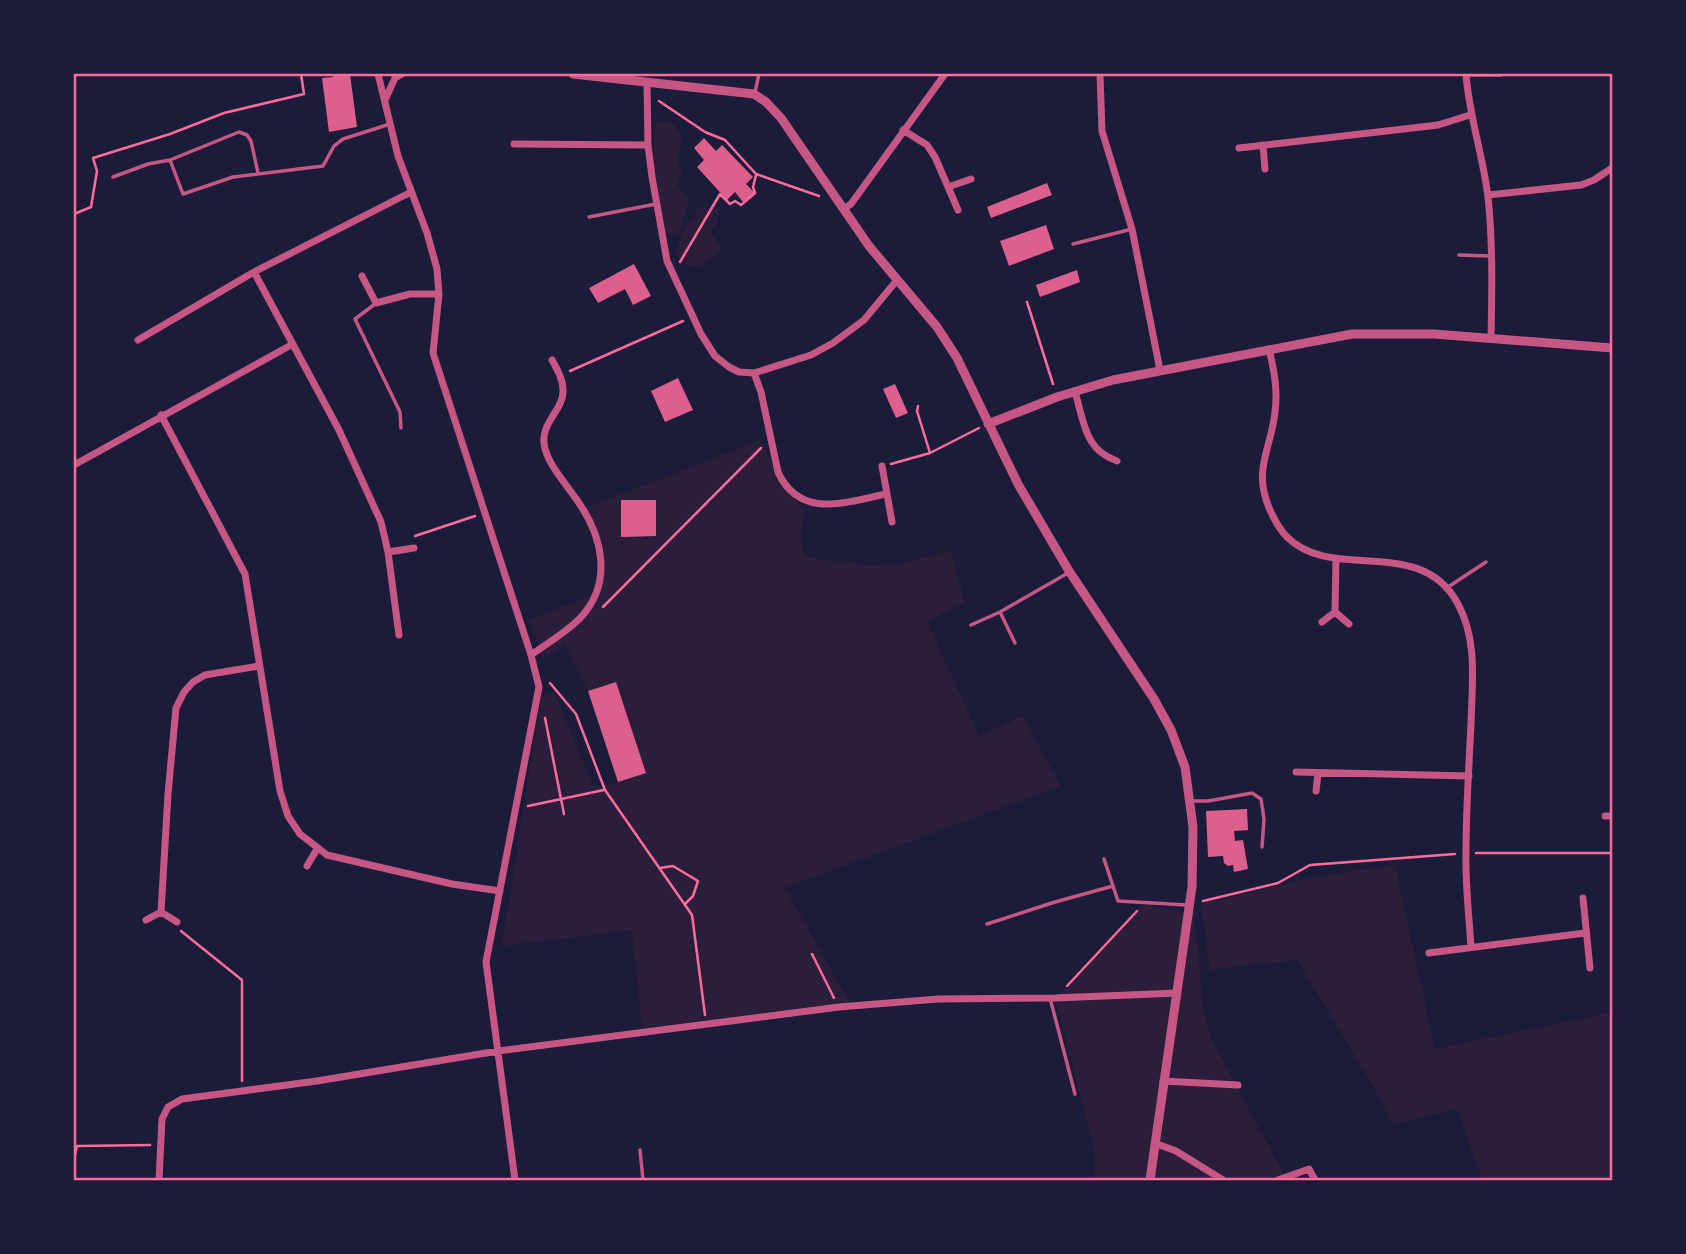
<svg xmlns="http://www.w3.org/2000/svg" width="1686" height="1254" font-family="'Fira Sans Condensed',sans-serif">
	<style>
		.green { fill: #2a1e3b }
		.building { fill: #dd5f8e }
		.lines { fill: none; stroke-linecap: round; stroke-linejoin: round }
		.path { stroke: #ff6b9d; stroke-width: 2.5 }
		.service { stroke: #c65784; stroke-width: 3.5 }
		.minor { stroke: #c65784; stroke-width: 7 }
		.tertiary { stroke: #c65784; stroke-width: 9 }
		.neatline { fill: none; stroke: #ff6b9d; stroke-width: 2.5 }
	</style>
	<rect width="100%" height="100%" fill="#1b1b3a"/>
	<path class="green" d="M 672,122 L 682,136 L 677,163 L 682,171 L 677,185 L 690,199 L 678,233 L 662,235 L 652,174 L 655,123 Z
		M 699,207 L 720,209 L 716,225 L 710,230 L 722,249 L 703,265 L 689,266 L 675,254 L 685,229 Z
		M 760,440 L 783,483 L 805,513 L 801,537 L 804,556 L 829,561 L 855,561 L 868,566 L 903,563 L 951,550 L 965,603 L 927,621 L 979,736 L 1023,716 L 1061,786 L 785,888 L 850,1003 L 642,1028 L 632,930 L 502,946 L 541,697 L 554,692 L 594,787 L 618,782 L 646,773 L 616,682 L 588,691 L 565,645 L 544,659 L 528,620 L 598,593 L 598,549 L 584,509 Z
		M 1395,865 L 1435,1049 L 1612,1012 L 1612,1180 L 1482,1180 L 1457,1109 L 1393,1124 L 1370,1081 L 1297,960 L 1210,970 L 1201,904 L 1319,876 Z
		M 1143,904 L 1179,912 L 1194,911 L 1204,1016 L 1213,1042 L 1287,1180 L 1088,1180 L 1094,1174 L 1095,1154 L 1055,998 Z"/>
	<path class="building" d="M 332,74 L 350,74 L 357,127 L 329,132 L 322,78 L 333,77 Z
		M 704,138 L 716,151 L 722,145 L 753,177 L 746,184 L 755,193 L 743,202 L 735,192 L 727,200 L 697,167 L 704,160 L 694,148 Z
		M 1047,183 L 1052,195 L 991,218 L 987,207 Z
		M 1046,225 L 1054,249 L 1009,266 L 1000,241 Z
		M 634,264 L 651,296 L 633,305 L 625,289 L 598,303 L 589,288 Z
		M 1077,270 L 1080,282 L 1040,297 L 1036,285 Z
		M 678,378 L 693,410 L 665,422 L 651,391 Z
		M 895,384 L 908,413 L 896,418 L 883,389 Z
		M 621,500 L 656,500 L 656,536 L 621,537 Z
		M 616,682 L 646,773 L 618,782 L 588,691 Z
		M 1247,809 L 1248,830 L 1234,831 L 1235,841 L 1243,840 L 1248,869 L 1234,872 L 1233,865 L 1228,866 L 1224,863 L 1223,856 L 1208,857 L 1206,811 Z"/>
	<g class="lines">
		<path class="path" d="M 659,101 L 705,132 L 725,140 L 756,174 L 819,196
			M 74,214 L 91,207 L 97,171 L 93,158 L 170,134 L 224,113 L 304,94 L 301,74
			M 680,262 L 720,194 L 730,204 L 735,201 L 741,205 L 755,193 L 753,187 L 756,175
			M 1027,302 L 1053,384
			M 570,371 L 683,321
			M 918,406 L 917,411 L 930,453
			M 891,464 L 930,453 L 979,428
			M 415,536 L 475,516
			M 603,607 L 761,448
			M 550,683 L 576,714 L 605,790 L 692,915 L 705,1015
			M 545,718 L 564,814
			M 528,806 L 604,790
			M 1476,853 L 1612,853
			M 660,868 L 673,866 L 698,881 L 693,896 L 685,904
			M 1203,901 L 1278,883 L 1310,865 L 1455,854
			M 181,931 L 242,980 L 242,1081
			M 812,954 L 834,998
			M 1067,986 L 1137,911
			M 74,1159 L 77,1146 L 150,1145"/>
		<path class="service" d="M 1468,75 L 1501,75
			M 755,92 L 759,74
			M 170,160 L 183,194 L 233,177 L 323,166 L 334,146 L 343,139 L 390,124
			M 113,177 L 148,164 L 170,160 L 239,132 L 247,135 L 251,141 L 258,173
			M 589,217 L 656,204
			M 1073,244 L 1132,229
			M 1459,255 L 1490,256
			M 375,304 L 355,319 L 400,412 L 401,428
			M 1448,587 L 1486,562
			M 1000,612 L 1015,643
			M 971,625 L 1000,612 L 1068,573
			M 1192,801 L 1208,801 L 1252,793 L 1261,799 L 1264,819 L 1262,847
			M 1104,859 L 1118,901 L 1187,905
			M 987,924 L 1055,902 L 1113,886
			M 1050,998 L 1075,1094
			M 640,1150 L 643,1180"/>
		<path class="minor" d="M 378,74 L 398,156 L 427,233 L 437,269 L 439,294 L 433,353 L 531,655 L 539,687 L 486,962 L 515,1180
			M 1100,74 L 1102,131 L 1132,229 L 1160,370
			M 1466,74 C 1469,116 1483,155 1488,197 C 1493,244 1492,291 1491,338
			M 647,83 L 648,145 L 652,177 L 667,261 L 701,334 L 715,356 L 729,367 L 739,372 L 754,373 L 811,355 L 833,343 L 864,320 L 897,280
			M 385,100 L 395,78 L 402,74
			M 903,130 L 927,145 L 935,157 L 958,210
			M 514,144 L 648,145
			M 1263,145 L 1265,169
			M 1239,148 L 1438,125 L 1470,115
			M 948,187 L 971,179
			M 1488,195 L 1581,185 L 1594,180 L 1612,168
			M 843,209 L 851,204 L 945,74
			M 254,272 L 339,430 L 381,522 L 388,552 L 399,635
			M 362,276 L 376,303 L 410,294 L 439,294
			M 138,340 L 254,272 L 411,192
			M 1269,349 C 1274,370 1278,390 1275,412 C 1271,450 1252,470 1270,510 C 1274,519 1280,530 1287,537 C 1333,583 1421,534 1458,604 C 1478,641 1472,683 1471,724 C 1469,766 1466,809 1466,851 C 1465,883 1469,915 1471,947
			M 754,373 L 761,392 L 778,472 C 800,520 846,502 886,494
			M 1075,392 C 1084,421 1084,450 1117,461
			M 161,415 L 245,574 L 280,791 L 288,816 L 300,834 L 327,855 L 452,884 L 500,891
			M 74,465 L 293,344
			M 882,466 L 892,522
			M 388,552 L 414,548
			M 1335,612 L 1336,558
			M 1322,622 L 1335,612 L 1349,624
			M 531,655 C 547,643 569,631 582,616 C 612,582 603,538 579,503 C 568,486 551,469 545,449 C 538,423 564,411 563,390 C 563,379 557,369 552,360
			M 1296,772 L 1469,776
			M 1316,791 L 1318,773
			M 1605,816 L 1612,816
			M 307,866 L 317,849
			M 1583,898 L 1590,968
			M 161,912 L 168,794 L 176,708 L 184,692 L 193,682 L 205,675 L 259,666
			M 146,920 L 161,912 L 177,922
			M 1429,953 L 1585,933
			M 1163,1081 L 1238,1085
			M 1157,1144 L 1176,1151 L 1223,1180
			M 159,1180 L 162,1119 L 168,1107 L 182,1099 L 317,1081 L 498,1051 L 839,1007 L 938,999 L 1055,998 L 1177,993
			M 1278,1180 L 1309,1169 L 1315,1180"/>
		<path class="tertiary" d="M 573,74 L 754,94 L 766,102 L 781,118 L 869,246 L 937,327 L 957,358 L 1018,484 L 1069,571 L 1154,699 L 1171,730 L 1185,767 L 1193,827 L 1192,887 L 1150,1180
			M 988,424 L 1057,397 L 1113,380 L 1352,334 L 1434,334 L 1612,348"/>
	</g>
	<rect width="1686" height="1254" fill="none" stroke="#1b1b3a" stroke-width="150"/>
	<rect x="75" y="75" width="1536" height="1104" class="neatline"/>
</svg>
